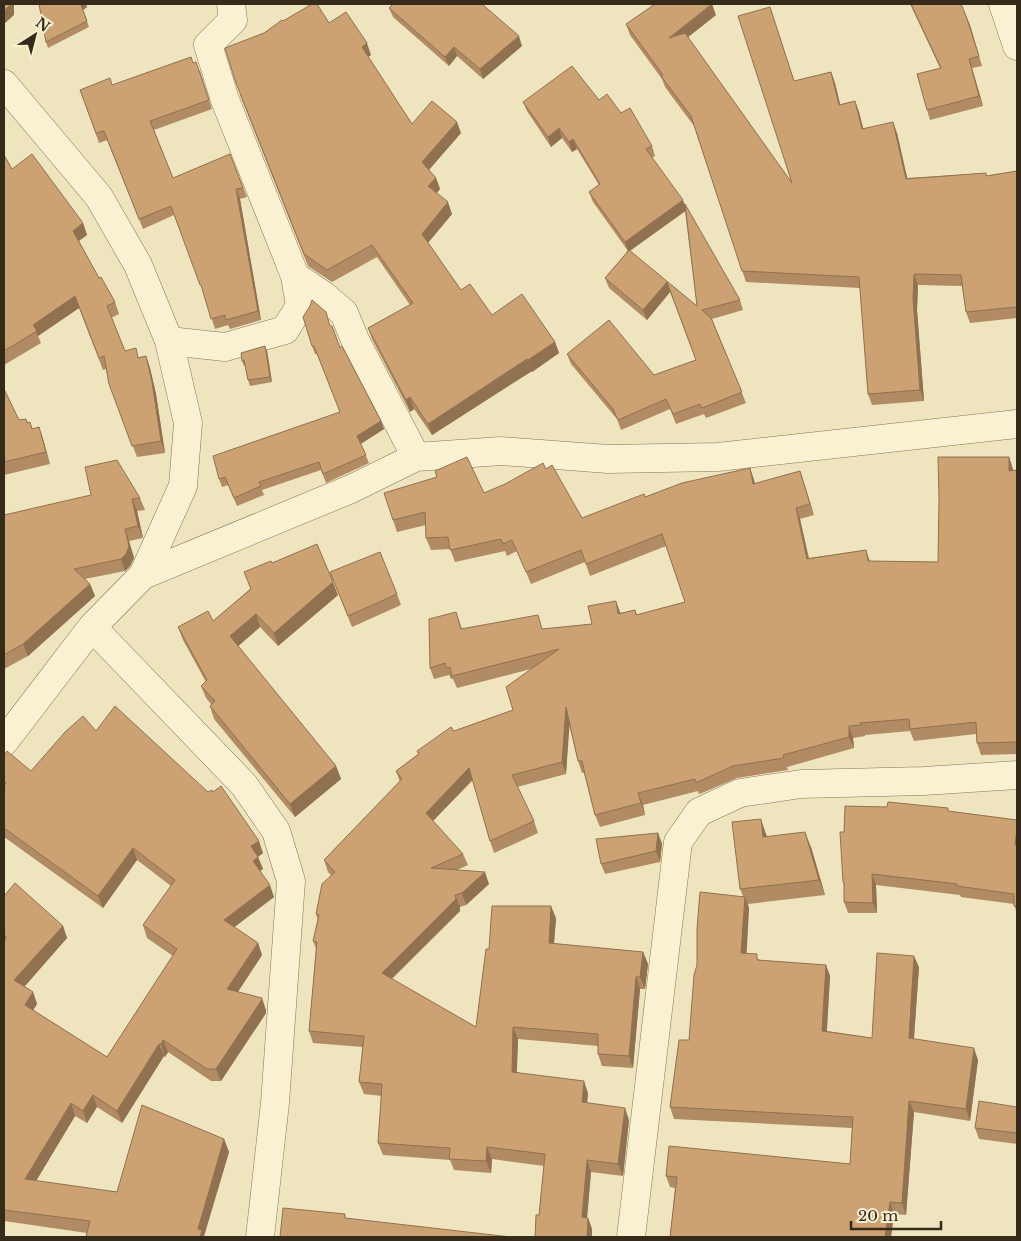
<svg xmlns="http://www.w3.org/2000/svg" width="1021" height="1241" font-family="'Libre Baskerville',serif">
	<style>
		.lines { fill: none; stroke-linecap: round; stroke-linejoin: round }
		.minor-casing { stroke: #867556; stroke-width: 29 }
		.minor { stroke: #f9f1d1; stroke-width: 28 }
		.wall { fill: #b08b63; fill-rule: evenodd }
		.shaded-wall { fill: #907150 }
		.building { fill: #cda273; stroke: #907150 }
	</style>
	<rect width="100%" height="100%" fill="#eee5be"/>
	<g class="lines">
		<defs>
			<path id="minor" d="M 1003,4 L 1017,46
				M 4,84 L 99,197 L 138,265 L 169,341 L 188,423 L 183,486 L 143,575 L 92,627 L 4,742
				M 295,276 L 323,295 L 344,313 L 355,340 L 416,457
				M 169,341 L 225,347 L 285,330 L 300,306 L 295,276 L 225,100 L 208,45 L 233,20 L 231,4
				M 143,575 L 351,489 L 416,457 L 501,451 L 608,459 L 718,457 L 1017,424
				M 92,627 L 244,785 L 276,831 L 291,881 L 275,1103 L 260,1237
				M 631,1237 L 678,842 L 699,812 L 740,793 L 801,784 L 924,781 L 1017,775"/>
		</defs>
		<use href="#minor" class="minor-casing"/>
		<use href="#minor" class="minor"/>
	</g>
	<path class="wall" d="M 39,4 L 87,7 L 83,10 L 89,27 L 48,48 L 46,42 Z
		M 910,4 L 961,4 L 970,25 L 982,66 L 972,68 L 983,106 L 930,120 L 927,110 L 940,68 Z
		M 770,7 L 794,81 L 831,72 L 835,83 L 840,105 L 855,101 L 859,112 L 863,128 L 897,133 L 907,178 L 986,173 L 987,176 L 1017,171 L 1017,318 L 970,323 L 966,312 L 962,286 L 918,285 L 917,310 L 924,401 L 872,405 L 868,394 L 860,288 L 746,282 L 694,126 L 665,87 L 662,79 L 630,35 L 626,24 L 716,15 L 688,37 L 792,183 Z
		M 389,8 L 522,46 L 483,79 L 457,56 L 449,66 L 393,17 Z
		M 283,21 L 329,23 L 371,55 L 368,57 L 412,124 L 461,133 L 429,170 L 436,178 L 440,189 L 437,193 L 452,214 L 428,243 L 461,290 L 492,315 L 555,342 L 559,353 L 532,372 L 532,371 L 432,435 L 414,409 L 410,412 L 372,339 L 368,328 L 410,305 L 377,257 L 332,282 L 308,266 L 240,95 L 264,33 Z
		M 193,63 L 200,71 L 212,109 L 154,130 L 173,178 L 230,154 L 247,197 L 240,199 L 261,320 L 230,329 L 228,325 L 215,329 L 204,294 L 174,215 L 143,229 L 107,140 L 99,143 L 80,90 L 112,85 Z
		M 599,100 L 621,113 L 652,146 L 655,156 L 652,158 L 685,205 L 740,300 L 743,310 L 712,319 L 746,403 L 706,418 L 704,414 L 676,424 L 670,409 L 621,430 L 617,419 L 571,364 L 567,354 L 654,375 L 696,360 L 670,292 L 647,320 L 609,288 L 605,278 L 628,251 L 593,202 L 589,192 L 599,185 L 577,149 L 572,152 L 562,138 L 551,147 L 527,111 L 523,102 ZM 685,211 L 697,306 L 630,251 Z
		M 4,155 L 12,169 L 83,223 L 87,235 L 79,241 L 99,278 L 115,302 L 119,314 L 111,318 L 125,351 L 139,357 L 146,356 L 150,368 L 156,394 L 165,453 L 137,457 L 109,384 L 106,369 L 103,370 L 79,308 L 38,336 L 41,343 L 4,365 Z
		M 331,326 L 340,347 L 381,421 L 384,429 L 361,444 L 369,463 L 326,483 L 321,470 L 262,490 L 264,495 L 237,506 L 228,485 L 222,487 L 219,479 L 340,412 L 317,354 L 315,354 L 312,346 Z
		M 267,351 L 272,382 L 250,386 L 248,380 L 245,366 L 244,366 L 242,361 Z
		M 4,389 L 19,420 L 26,419 L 28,423 L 33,429 L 39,427 L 43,439 L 50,464 L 4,475 Z
		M 1009,457 L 1013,470 L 1017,470 L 1017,754 L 981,755 L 977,743 L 976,734 L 914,741 L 910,731 L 865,735 L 865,736 L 853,738 L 854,748 L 787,767 L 788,770 L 737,778 L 702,793 L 699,794 L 698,791 L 643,805 L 645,815 L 600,827 L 595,815 L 584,773 L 582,773 L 578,761 L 569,724 L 566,774 L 517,787 L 534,821 L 538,833 L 494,853 L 490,841 L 473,780 L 433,821 L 463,854 L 468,865 L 457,870 L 489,884 L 466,905 L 460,907 L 460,911 L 392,979 L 476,1027 L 489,949 L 556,918 L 554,944 L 643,952 L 648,964 L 645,989 L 640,989 L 633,1068 L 602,1066 L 598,1054 L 598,1046 L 518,1039 L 517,1072 L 588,1093 L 587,1103 L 629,1120 L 623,1176 L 591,1172 L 587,1218 L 588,1218 L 592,1229 L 592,1237 L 535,1237 L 539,1215 L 544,1166 L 492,1159 L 491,1173 L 454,1170 L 450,1160 L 383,1155 L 378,1143 L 382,1096 L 364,1094 L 359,1082 L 363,1047 L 313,1043 L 309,1031 L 316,949 L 313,941 L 318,921 L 316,914 L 331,875 L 328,872 L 324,860 L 400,782 L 396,771 L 418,754 L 417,751 L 454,731 L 513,710 L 531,669 L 457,688 L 453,679 L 451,679 L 449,675 L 434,679 L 430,668 L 456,612 L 462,629 L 543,629 L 592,624 L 620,613 L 635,610 L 637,615 L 685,602 L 666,546 L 590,576 L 585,562 L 531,584 L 517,551 L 507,556 L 505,551 L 455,562 L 450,549 L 431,550 L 426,538 L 426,525 L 397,532 L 393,520 L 437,477 L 435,471 L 484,493 L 546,469 L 582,518 L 645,497 L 750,468 L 755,484 L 800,471 L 814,515 L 800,519 L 809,558 L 866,550 L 870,561 L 938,562 Z
		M 140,498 L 145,510 L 137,511 L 143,538 L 129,541 L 134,558 L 130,566 L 125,571 L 85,579 L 90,584 L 95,596 L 28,656 L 4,669 L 4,515 Z
		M 272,563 L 338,595 L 278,646 L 260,627 L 238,646 L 336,766 L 341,779 L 295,817 L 214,719 L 210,706 L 211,704 L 206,698 L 201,686 L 206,682 L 183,640 L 178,627 L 213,621 L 250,589 Z
		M 330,572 L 397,594 L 401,605 L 352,627 Z
		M 96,731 L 263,853 L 258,857 L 263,869 L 260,871 L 274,897 L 234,927 L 258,943 L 262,955 L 238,992 L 266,1010 L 266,1013 L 221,1081 L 211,1081 L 168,1052 L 165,1057 L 164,1056 L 122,1123 L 97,1107 L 87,1123 L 75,1116 L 36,1181 L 117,1192 L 224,1139 L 229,1152 L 204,1236 L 205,1237 L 86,1237 L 87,1233 L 4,1221 L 4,896 L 63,926 L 67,938 L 24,986 L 33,992 L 37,1004 L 33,1010 L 107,1057 L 173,956 L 147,938 L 143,925 L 171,886 L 137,860 L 103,908 L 4,837 L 4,755 L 31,771 Z
		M 949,811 L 1017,820 L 1017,914 L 1014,904 L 961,897 L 960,895 L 876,885 L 877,913 L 848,913 L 844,902 L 844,886 L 843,882 Z
		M 658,833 L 662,844 L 660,862 L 605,874 L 601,864 Z
		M 766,834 L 767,836 L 811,847 L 825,895 L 748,904 L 749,908 L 746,953 L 760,960 L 826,965 L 830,976 L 827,1031 L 872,1038 L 919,967 L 914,1039 L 978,1060 L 970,1121 L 914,1112 L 906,1215 L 894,1214 L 891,1237 L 670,1237 L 675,1188 L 670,1187 L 666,1176 L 850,1164 L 852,1128 L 674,1119 L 670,1107 L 689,1040 L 743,896 L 740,889 Z
		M 1017,1107 L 1017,1144 L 979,1139 L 975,1128 Z"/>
	<path class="shaded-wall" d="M 10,4 L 13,4 L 14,5 L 14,15 L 4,24 L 4,11 Z
		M 82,4 L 86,4 L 87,7 L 83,10 L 81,5 Z
		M 712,4 L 716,15 L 673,49 L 669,38 Z
		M 966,16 L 970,25 L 982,66 L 979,56 Z
		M 519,36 L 522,46 L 483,79 L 480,69 Z
		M 367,43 L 371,55 L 366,58 L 362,47 Z
		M 454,47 L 457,56 L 449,66 L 445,57 Z
		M 969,59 L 972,68 L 983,106 L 979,96 Z
		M 831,72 L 835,83 L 843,116 L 839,105 Z
		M 855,101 L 859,112 L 866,140 L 862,129 Z
		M 457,122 L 461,133 L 426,173 L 422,162 Z
		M 893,122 L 897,133 L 910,190 L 906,179 Z
		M 559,128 L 562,138 L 551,147 L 548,137 Z
		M 573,139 L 577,149 L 572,152 L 569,142 Z
		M 436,178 L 440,189 L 432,198 L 428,186 Z
		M 236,189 L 240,199 L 261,320 L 258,311 Z
		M 683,200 L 687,210 L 628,252 L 625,242 Z
		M 448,202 L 452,214 L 426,245 L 422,234 Z
		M 83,223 L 87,235 L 77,242 L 73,231 Z
		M 914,274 L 918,285 L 917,310 L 924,401 L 920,390 L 913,299 Z
		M 667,282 L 670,292 L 647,320 L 643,310 Z
		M 75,296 L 79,308 L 38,336 L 33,325 Z
		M 555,342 L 559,353 L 532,372 L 528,360 Z
		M 265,346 L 267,351 L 272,382 L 270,377 Z
		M 146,356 L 150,368 L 156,394 L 165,453 L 161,441 Z
		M 527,359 L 532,371 L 432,435 L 428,424 Z
		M 410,397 L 414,409 L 410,412 L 406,400 Z
		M 381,421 L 384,429 L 360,444 L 357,436 Z
		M 39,427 L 43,439 L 50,464 L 46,452 Z
		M 1009,457 L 1013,469 L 1014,482 L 1009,471 Z
		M 750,468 L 754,480 L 758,496 L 753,484 Z
		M 800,471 L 804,483 L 814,515 L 810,504 Z
		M 132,499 L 137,511 L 143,538 L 138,526 Z
		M 796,508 L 800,519 L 811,570 L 807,559 Z
		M 125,529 L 129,541 L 134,558 L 130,566 L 125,571 L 121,559 Z
		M 333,582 L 338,595 L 278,646 L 274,633 Z
		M 90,584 L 95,596 L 28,656 L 23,644 Z
		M 616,601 L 620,612 L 623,626 L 618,614 Z
		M 256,614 L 260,627 L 235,649 L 230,636 Z
		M 566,707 L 570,719 L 566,774 L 562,762 Z
		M 849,726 L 853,738 L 854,748 L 849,737 Z
		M 336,766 L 341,779 L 295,817 L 290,804 Z
		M 469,768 L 473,779 L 430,824 L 426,813 Z
		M 638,793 L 643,805 L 645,815 L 641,803 Z
		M 761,819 L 766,834 L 768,852 L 763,837 Z
		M 1017,829 L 1017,850 L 1015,845 Z
		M 805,832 L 811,847 L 825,895 L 819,880 Z
		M 658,833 L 662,844 L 660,862 L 656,851 Z
		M 259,841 L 263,853 L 255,859 L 251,846 Z
		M 133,848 L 137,860 L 103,908 L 98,896 Z
		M 258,857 L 263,869 L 257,873 L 253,861 Z
		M 485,872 L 489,884 L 466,905 L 462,893 Z
		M 872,874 L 876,885 L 877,913 L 873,903 Z
		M 270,885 L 274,897 L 228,932 L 224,920 Z
		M 455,895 L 460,907 L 460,911 L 386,984 L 382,973 Z
		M 745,897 L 749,908 L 746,965 L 741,953 Z
		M 551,906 L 556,918 L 553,955 L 549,943 Z
		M 63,926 L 67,938 L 19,993 L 14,980 Z
		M 258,943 L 262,955 L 231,1002 L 227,989 Z
		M 643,952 L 648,964 L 645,989 L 640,977 Z
		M 914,956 L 919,967 L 913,1050 L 909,1038 Z
		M 826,965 L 830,976 L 826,1042 L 822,1031 Z
		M 636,977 L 640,989 L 633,1068 L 629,1056 Z
		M 33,992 L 37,1004 L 29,1017 L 25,1005 Z
		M 262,998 L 266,1010 L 266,1013 L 221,1081 L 216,1069 Z
		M 513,1027 L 518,1039 L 516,1084 L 512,1072 Z
		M 163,1040 L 168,1052 L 165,1057 L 161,1044 Z
		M 159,1044 L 164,1056 L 122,1123 L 117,1111 Z
		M 974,1048 L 978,1060 L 970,1121 L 966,1109 Z
		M 584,1081 L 588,1093 L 586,1114 L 582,1102 Z
		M 93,1095 L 97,1107 L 87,1123 L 83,1111 Z
		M 909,1101 L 914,1112 L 906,1215 L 902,1203 Z
		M 71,1103 L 75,1116 L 30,1191 L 25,1179 Z
		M 625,1108 L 629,1120 L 623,1176 L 618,1164 Z
		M 224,1139 L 229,1152 L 204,1236 L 205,1237 L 200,1237 L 198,1229 Z
		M 487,1147 L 492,1159 L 491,1173 L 486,1161 Z
		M 587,1160 L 591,1172 L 586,1229 L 582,1217 Z
		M 890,1202 L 894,1214 L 891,1237 L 885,1237 Z
		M 588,1218 L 592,1229 L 592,1237 L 587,1237 Z"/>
	<path class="building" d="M 4,4 L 10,4 L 10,5 L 4,11 Z
		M 39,4 L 82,4 L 81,5 L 87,21 L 46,42 Z
		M 312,4 L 317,4 L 329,23 L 346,12 L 367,43 L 362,47 L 412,124 L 432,101 L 457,122 L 422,162 L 436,178 L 428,186 L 448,202 L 422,234 L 461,290 L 470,284 L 492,315 L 522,294 L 555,342 L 528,360 L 527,359 L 428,424 L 410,397 L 406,400 L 368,328 L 413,303 L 372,245 L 327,270 L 304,254 L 236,83 L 225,48 L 264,33 L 282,20 L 283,21 Z
		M 393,4 L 482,4 L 519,36 L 480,69 L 454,47 L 445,57 L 389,8 Z
		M 655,4 L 712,4 L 669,38 L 685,33 L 792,183 L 738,16 L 770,7 L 794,81 L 831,72 L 839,105 L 855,101 L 862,129 L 893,122 L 906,179 L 986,173 L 986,176 L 1017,171 L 1017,307 L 966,312 L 961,275 L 914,274 L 913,299 L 920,390 L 868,394 L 859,277 L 742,271 L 691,116 L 661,76 L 663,75 L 626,24 Z
		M 911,4 L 961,4 L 966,16 L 979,56 L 969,59 L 979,96 L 927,110 L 917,74 L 941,68 Z
		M 191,57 L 193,63 L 196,62 L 209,100 L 150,121 L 173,178 L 230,154 L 243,188 L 236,189 L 258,311 L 226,320 L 225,315 L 211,319 L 201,285 L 200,285 L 171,206 L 139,219 L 104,131 L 96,133 L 80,90 L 110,78 L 112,85 Z
		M 572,66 L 599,100 L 607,94 L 621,113 L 630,108 L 652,146 L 646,149 L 683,200 L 625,242 L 589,192 L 600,184 L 573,139 L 569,142 L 559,128 L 548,137 L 523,102 Z
		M 32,154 L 83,223 L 73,231 L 99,278 L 101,277 L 115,302 L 107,306 L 125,351 L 136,348 L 138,358 L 146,356 L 152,382 L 161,441 L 132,446 L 109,384 L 104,356 L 99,358 L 75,296 L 33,325 L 37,331 L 4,351 L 4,155 L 12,169 Z
		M 685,204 L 740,300 L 702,310 L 711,318 L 742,392 L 702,408 L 700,404 L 673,414 L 666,399 L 618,420 L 613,409 L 567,354 L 609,320 L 654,375 L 696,360 L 667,282 L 643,310 L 605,278 L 629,250 L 697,306 Z
		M 312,300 L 326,312 L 330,326 L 332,326 L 340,348 L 342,346 L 381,421 L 357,436 L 366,455 L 323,474 L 319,462 L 259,482 L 261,486 L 234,498 L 225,477 L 219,479 L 213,456 L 340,412 L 314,346 L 312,346 L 303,317 L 310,306 Z
		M 265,346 L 270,377 L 248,380 L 244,360 L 242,361 L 241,353 Z
		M 4,389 L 19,420 L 26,419 L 27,423 L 30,422 L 32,429 L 39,427 L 46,452 L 4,462 Z
		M 467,457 L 484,493 L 505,484 L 543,463 L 546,469 L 552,465 L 582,518 L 644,494 L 645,497 L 682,483 L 750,468 L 753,484 L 800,471 L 810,504 L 796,508 L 807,559 L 866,550 L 868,561 L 938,562 L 939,499 L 938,457 L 1009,457 L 1009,471 L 1017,470 L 1017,742 L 977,743 L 976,722 L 910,729 L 909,719 L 860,723 L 861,725 L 849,726 L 849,737 L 783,755 L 784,758 L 733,766 L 698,782 L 695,782 L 695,779 L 638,793 L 641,803 L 595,815 L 586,779 L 582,761 L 578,761 L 566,707 L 562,762 L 512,775 L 534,821 L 490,841 L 469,768 L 426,813 L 463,854 L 431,868 L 485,872 L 462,893 L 455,895 L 456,899 L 382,973 L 476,1027 L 486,949 L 489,949 L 492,906 L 551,906 L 549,943 L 643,952 L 640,977 L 636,977 L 629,1056 L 598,1054 L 598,1034 L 513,1027 L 512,1072 L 584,1081 L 582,1102 L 625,1108 L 618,1164 L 587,1160 L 582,1217 L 588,1218 L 587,1237 L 535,1237 L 536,1215 L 539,1215 L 545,1154 L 487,1147 L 486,1161 L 449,1159 L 450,1148 L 378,1143 L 382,1084 L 359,1082 L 364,1036 L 309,1031 L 317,942 L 313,941 L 319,915 L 316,914 L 322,884 L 335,872 L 324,860 L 402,779 L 396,771 L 419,754 L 417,751 L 451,727 L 454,731 L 513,710 L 506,687 L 559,649 L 452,676 L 450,667 L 446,668 L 445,663 L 430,668 L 429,619 L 456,612 L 461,629 L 538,615 L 542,629 L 592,624 L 588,606 L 616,601 L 618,614 L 635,610 L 636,615 L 685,602 L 662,534 L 586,564 L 581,550 L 526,572 L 512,540 L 503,544 L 501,539 L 450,550 L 448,537 L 426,538 L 425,512 L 393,520 L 384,493 L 437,477 L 435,471 Z
		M 117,460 L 140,498 L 132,499 L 138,526 L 125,529 L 129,546 L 126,554 L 121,559 L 74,569 L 90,584 L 23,644 L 4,655 L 4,515 L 91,495 L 85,467 Z
		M 317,544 L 333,582 L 274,633 L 256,614 L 230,636 L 336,766 L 290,804 L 210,706 L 215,701 L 201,686 L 207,680 L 178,627 L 208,611 L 213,621 L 251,589 L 244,572 L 271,561 L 272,563 Z
		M 380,552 L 397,594 L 348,616 L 330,572 Z
		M 115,706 L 208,792 L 212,790 L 213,792 L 221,786 L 259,841 L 251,846 L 258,857 L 253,861 L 270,885 L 224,920 L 258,943 L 227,989 L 262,998 L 261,1001 L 216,1069 L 207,1069 L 163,1040 L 161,1044 L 159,1044 L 117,1111 L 93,1095 L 83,1111 L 71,1103 L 25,1179 L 117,1192 L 142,1105 L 224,1139 L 198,1229 L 202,1230 L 200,1237 L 86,1237 L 90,1221 L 4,1210 L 4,942 L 6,937 L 4,934 L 4,896 L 15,883 L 63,926 L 14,980 L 33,992 L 25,1005 L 107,1057 L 177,949 L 143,925 L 175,880 L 133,848 L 98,896 L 4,828 L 4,786 L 6,783 L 4,781 L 4,755 L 7,751 L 31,771 L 65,732 L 83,716 L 96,731 Z
		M 888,802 L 948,808 L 948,811 L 1017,820 L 1017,829 L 1015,845 L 1017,845 L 1017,906 L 1014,906 L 1014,894 L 957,886 L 957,884 L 872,874 L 873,903 L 844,902 L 844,882 L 843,882 L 840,832 L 844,832 L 845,806 L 887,807 Z
		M 761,819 L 763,837 L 805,832 L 819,880 L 740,889 L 732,822 Z
		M 658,833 L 656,851 L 601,864 L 596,839 Z
		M 700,892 L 745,897 L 741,953 L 757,954 L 757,960 L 826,965 L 822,1031 L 872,1038 L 877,953 L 914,956 L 909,1038 L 974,1048 L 966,1109 L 909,1101 L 902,1203 L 890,1202 L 885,1237 L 670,1237 L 677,1177 L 666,1176 L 669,1146 L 850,1164 L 853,1117 L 670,1107 L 679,1040 L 689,1040 L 694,975 L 697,965 L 697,929 Z
		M 979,1101 L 1017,1107 L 1017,1133 L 975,1128 Z
		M 283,1208 L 345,1214 L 345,1218 L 511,1237 L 280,1237 Z"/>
	<rect width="1021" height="1241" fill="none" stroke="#352b1b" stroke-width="10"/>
	<g transform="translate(35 35) rotate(36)" stroke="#f6eecd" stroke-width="4" paint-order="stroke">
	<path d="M0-4L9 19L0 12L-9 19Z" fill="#352b1b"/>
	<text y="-8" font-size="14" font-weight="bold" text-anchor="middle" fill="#352b1b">N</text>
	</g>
	<path d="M851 1221v8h90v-8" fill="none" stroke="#352b1b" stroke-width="2.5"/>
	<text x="858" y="1221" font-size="15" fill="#352b1b" stroke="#f6eecd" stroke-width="4" paint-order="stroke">20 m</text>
</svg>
